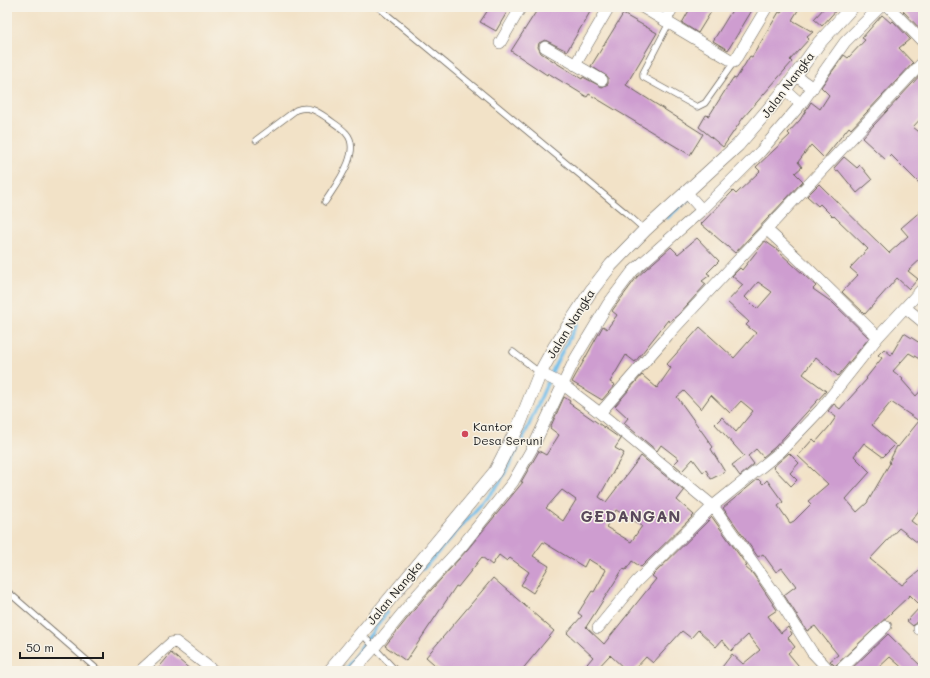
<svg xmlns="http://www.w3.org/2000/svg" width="930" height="678" font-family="Mali,sans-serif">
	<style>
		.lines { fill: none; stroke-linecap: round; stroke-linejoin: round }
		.stream { stroke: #71beeb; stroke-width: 3.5 }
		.building { fill: #ce9dd0; fill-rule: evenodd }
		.service-casing { stroke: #676158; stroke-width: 7 }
		.minor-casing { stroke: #676158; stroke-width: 12 }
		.tertiary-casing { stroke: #676158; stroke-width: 14 }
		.service { stroke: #fff; stroke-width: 5.5 }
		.minor { stroke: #fff; stroke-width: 11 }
		.tertiary { stroke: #fff; stroke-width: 13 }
		.poi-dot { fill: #d1495b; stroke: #f7f3e8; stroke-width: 1.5 }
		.labels { text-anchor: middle; stroke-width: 3; stroke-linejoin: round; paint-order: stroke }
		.street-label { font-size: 12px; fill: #1c1c1c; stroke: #f7f3e8 }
		.poi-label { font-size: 12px; fill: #1c1c1c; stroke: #f7f3e8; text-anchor: start }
		.district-label { font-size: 16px; font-weight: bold; letter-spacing: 1px; fill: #5a495b; stroke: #f7f3e8 }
	</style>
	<rect width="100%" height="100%" fill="#f7f3e8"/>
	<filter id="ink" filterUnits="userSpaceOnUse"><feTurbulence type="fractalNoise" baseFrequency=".025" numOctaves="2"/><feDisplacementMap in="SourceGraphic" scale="8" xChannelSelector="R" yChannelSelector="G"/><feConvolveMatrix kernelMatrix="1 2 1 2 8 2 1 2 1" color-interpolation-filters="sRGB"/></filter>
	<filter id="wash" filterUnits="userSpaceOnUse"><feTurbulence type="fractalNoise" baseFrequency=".012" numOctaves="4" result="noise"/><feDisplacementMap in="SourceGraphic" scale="16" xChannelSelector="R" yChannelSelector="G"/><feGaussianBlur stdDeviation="0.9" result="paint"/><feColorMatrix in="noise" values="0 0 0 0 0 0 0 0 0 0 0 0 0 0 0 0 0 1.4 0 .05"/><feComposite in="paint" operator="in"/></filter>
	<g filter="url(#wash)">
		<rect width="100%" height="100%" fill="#f2e2c7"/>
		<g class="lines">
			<path class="stream" d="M 667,218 L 690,198
				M 423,569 L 499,484 L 522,441 L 555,365 L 577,324
				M 344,671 L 387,612"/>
		</g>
		<g id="blocks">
			<path class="building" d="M 490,7 L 510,7 L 496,31 L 480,22 Z
				M 539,7 L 593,7 L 567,51 L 545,40 L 539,43 L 538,47 L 541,53 L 558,64 L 582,79 L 583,77 L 602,87 L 608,84 L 608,77 L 591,66 L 623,14 L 657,33 L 626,85 L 703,134 L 690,155 L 589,94 L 587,97 L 548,73 L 547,75 L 511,51 Z
				M 691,7 L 714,7 L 698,33 L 682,23 Z
				M 734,7 L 754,7 L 728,50 L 713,41 Z
				M 784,7 L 800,7 L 792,20 L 813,32 L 807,37 L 809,39 L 790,60 L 792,62 L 743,118 L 723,147 L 699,127 L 706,115 L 709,116 L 733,78 L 736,79 L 750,56 L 752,57 L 779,12 L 781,13 Z
				M 825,7 L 839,7 L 822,26 L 814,19 Z
				M 907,7 L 923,7 L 923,32 L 903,11 Z
				M 882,15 L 891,23 L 893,21 L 910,39 L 899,48 L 913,63 L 851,129 L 849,127 L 824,158 L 811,145 L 798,162 L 802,167 L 795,173 L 803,181 L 735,253 L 701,224 L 733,191 L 736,194 L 760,171 L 756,167 L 790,135 L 788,133 L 800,120 L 811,102 L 820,109 L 829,95 L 821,87 L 844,55 L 848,58 L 865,40 L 862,38 Z
				M 923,72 L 923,116 L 913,127 L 923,135 L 923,187 L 891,155 L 886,160 L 862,138 Z
				M 844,157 L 857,168 L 860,165 L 872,180 L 857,193 L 838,170 L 837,172 L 834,168 Z
				M 819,184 L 889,253 L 908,236 L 901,228 L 923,209 L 923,257 L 908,271 L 918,279 L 909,289 L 897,278 L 865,314 L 842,292 L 858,275 L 850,268 L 868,249 L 834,216 L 833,217 L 820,204 L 818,206 L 807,196 Z
				M 697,238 L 719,261 L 707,273 L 710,275 L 702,281 L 706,284 L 678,315 L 669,322 L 668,320 L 635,362 L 626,355 L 610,382 L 615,385 L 602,400 L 572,382 L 603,326 L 607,329 L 617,315 L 612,311 L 614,308 L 637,277 L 671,247 L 678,254 Z
				M 765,241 L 779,251 L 779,252 L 816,286 L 813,289 L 833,303 L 869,338 L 838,376 L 816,357 L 803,374 L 826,391 L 775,447 L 763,457 L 756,449 L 748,456 L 754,464 L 740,476 L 732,465 L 744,456 L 715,424 L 722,417 L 736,432 L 753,411 L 741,401 L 730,413 L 711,395 L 701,409 L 684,391 L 677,397 L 713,447 L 711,449 L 725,472 L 711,479 L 706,470 L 703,472 L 693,459 L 682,471 L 674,464 L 679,459 L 661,445 L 657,451 L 624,423 L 628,418 L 615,406 L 642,375 L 657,388 L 671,368 L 667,364 L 700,327 L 734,358 L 756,333 L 746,325 L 749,322 L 727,302 L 743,285 L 732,276 L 740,268 L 742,270 ZM 758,282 L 772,292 L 757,309 L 745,297 Z
				M 904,333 L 923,345 L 923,361 L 909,353 L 893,371 L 903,379 L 902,380 L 916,396 L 923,388 L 923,505 L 911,521 L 923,530 L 923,547 L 899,528 L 870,559 L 902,585 L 923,568 L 923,618 L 918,620 L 913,626 L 907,621 L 921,606 L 910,595 L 835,666 L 830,661 L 838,655 L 815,626 L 807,631 L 784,595 L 796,586 L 782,568 L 776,572 L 763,554 L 758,557 L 723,508 L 758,479 L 763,484 L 767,480 L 783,502 L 778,506 L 790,523 L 794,521 L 811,504 L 808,501 L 828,484 L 798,456 L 813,439 L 816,442 L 829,427 L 836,417 L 828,411 L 834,404 L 840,409 L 867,379 L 866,378 L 882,358 L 878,355 L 884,349 L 891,355 ZM 891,402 L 919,421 L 898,447 L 897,446 L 889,462 L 890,463 L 867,503 L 857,512 L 846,499 L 870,472 L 854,456 L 864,443 L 883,457 L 895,445 L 872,425 Z
				M 564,397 L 570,401 L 569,403 L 621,439 L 615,448 L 624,453 L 599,497 L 606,502 L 641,456 L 684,491 L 677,500 L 694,515 L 641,567 L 632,561 L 626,570 L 623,569 L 586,627 L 604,644 L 656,579 L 652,576 L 712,517 L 747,566 L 745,567 L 753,574 L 777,610 L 768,616 L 781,633 L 788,627 L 792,634 L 788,638 L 795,647 L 788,653 L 803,671 L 719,671 L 732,654 L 743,664 L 760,650 L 748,635 L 731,651 L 722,640 L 716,647 L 698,630 L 691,638 L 682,631 L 653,663 L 646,657 L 633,671 L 627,671 L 610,655 L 595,671 L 581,671 L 593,657 L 567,633 L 582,616 L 578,613 L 592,591 L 594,592 L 606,570 L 588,559 L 584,567 L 543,542 L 533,556 L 549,566 L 533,593 L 521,585 L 529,572 L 510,558 L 507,561 L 499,555 L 492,565 L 482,557 L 458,587 L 456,586 L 406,661 L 385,646 L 423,599 L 467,550 L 523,482 L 521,482 L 539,451 L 546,455 L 559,435 L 550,428 ZM 562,490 L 576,500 L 563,521 L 546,508 ZM 616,510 L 642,526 L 631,542 L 606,527 Z
				M 789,453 L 799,463 L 790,473 L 797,480 L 791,486 L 773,467 Z
				M 493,578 L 554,631 L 521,671 L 442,671 L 426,657 Z
				M 888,634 L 923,668 L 923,671 L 906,671 L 890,657 L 875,671 L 849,671 Z
				M 171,653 L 192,671 L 156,671 Z"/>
		</g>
	</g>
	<g filter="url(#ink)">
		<use href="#blocks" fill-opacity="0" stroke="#676158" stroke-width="1"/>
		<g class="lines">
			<defs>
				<path id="service" d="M 378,7 L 626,213 L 645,230
					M 669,23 L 643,73 L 643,77 L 697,107 L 705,103 L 734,62
					M 256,140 L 296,110 C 308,105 317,111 327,118 C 333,123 341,127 346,133 C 363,151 335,186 325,202
					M 513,352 L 540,373
					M 7,591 L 99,671
					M 361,633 L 396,671"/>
				<path id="minor" d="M 642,7 L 734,62 L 767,7
					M 889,7 L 923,42
					M 665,21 L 673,7
					M 500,43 L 521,7
					M 545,47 L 602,80
					M 575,65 L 609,7
					M 796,76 L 813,88
					M 785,90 L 801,104
					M 686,192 L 702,210
					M 767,230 C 805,264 841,301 878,337
					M 906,308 L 923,322
					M 540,373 L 562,384 L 600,413 L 713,506 L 776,595 L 812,652 L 830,671
					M 600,413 L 668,335 L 923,62
					M 598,628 L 636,582 L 713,506 L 780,452 L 821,409 L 878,337 L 923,288
					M 919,629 L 923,625
					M 140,671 L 171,643 L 176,642 L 214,671
					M 353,671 L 374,648 L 418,594 L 462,546 L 513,482 L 534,445 L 575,359 L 608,304 L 632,272 L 702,210 L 761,151 L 801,104 L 845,42 L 880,7
					M 839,671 L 886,626"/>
				<path id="tertiary" d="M 330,671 L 495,472 L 520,423 L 540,373 L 555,346 L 591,291 L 611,265 L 645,230 L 738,145 L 785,90 L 819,43 L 852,7"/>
			</defs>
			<use href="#service" class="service-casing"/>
			<use href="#minor" class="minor-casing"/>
			<use href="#tertiary" class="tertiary-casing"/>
			<use href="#service" class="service"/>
			<use href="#minor" class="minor"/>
			<use href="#tertiary" class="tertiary"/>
		</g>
	</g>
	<circle class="poi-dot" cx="465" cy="434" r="4"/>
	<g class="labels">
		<g class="street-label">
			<text transform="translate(788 85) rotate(-53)" y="4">Jalan Nangka</text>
			<text transform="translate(571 324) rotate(-58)" y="4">Jalan Nangka</text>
			<text transform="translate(395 593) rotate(-50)" y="4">Jalan Nangka</text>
		</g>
		<g class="poi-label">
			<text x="473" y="431">Kantor<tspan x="473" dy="14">Desa Seruni</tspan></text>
		</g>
		<g class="district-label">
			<text x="631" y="522">GEDANGAN</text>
		</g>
	</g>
	<rect width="930" height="678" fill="none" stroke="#f7f3e8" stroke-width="24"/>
	<path d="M20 652v6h83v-6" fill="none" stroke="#1c1c1c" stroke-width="2"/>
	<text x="26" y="652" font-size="12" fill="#1c1c1c" stroke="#f7f3e8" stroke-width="3" paint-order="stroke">50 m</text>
</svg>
